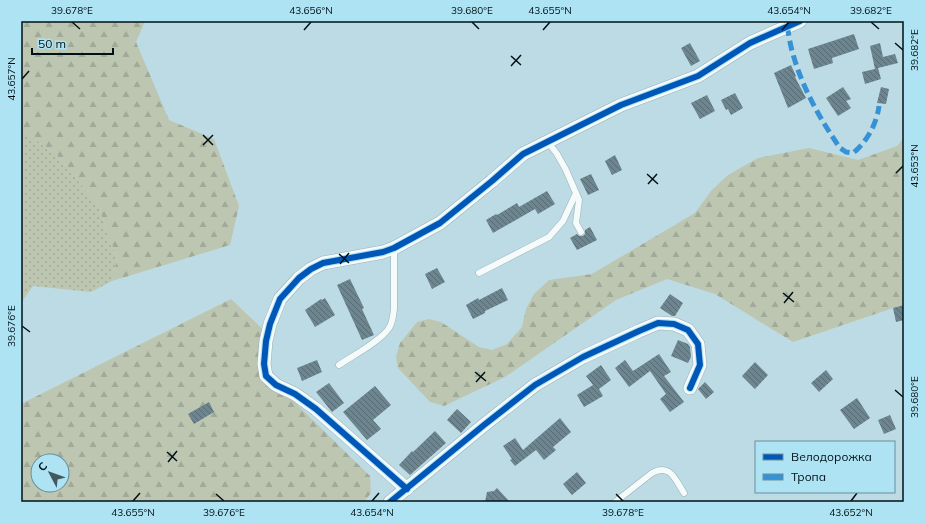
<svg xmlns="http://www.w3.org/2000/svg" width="925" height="523" font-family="Mulish,sans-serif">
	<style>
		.grass { fill: url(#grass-dots) }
		.forest { fill: url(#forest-firs); fill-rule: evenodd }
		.building { fill: url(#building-back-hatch) }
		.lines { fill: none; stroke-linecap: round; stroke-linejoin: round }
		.service-casing { stroke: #99b0b7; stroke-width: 7 }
		.minor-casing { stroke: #99b0b7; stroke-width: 14 }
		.service { stroke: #f5fafb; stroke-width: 6 }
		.minor { stroke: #f5fafb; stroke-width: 13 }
		.quiet { stroke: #3692d4; stroke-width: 5; stroke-dasharray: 10 5; stroke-linecap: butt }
		.cycleway-casing { stroke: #aee3f3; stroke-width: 8 }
		.cycleway { stroke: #0057b8; stroke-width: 6 }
		.ticks { fill: none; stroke: #001217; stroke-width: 1.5 }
		.neatline { fill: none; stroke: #001217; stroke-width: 1.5 }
		.ticks-label { font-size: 10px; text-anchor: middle; fill: #001217 }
	</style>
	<defs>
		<pattern id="grass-dots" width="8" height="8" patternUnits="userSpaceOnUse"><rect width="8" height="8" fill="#bdc6b1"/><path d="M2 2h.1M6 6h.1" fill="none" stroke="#a1a998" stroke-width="1.8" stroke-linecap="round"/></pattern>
		<pattern id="forest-firs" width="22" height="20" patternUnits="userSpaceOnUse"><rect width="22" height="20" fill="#bdc6b1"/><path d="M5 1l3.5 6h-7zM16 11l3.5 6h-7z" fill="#a1a998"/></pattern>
		<pattern id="building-back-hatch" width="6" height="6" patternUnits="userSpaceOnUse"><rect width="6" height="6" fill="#6c858f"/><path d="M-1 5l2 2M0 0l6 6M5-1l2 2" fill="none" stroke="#566b74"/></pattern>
	</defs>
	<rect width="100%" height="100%" fill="#bddbe4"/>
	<path class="grass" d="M 21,129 L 57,155 L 98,205 L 117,259 L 112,281 L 91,292 L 33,286 L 21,303 Z"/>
	<path class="forest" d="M 21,21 L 145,21 L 136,42 L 169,120 L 214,139 L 239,206 L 230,245 L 112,281 L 117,259 L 98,205 L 57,155 L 21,129 Z
		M 904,138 L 904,305 L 893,308 L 793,342 L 715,294 L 667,279 L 616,300 L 505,377 L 444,406 L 430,402 L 398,368 L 396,357 L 400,343 L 417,322 L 429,319 L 441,322 L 479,347 L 492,350 L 507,344 L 522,327 L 526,309 L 534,294 L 549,280 L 592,274 L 695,213 L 711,191 L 728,175 L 758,158 L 809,148 L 858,160 L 897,146 Z
		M 231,299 L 269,335 L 266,355 L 277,385 L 370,476 L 371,493 L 364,502 L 21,502 L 21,404 ZM 38,461 L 62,461 L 62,485 L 38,485 Z"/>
	<path class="building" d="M 854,34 L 859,49 L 832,58 L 833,63 L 814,69 L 808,49 Z
		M 690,43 L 700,61 L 691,66 L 681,48 Z
		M 880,43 L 883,57 L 895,54 L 898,63 L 878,68 L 881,79 L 865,84 L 862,72 L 875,69 L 870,46 Z
		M 791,65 L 796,76 L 795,77 L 806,98 L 788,108 L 774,73 Z
		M 843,87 L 851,99 L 846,101 L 851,108 L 838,116 L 826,98 Z
		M 881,87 L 889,89 L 886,104 L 877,103 Z
		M 735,93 L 743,108 L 731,115 L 728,109 L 726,110 L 721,100 Z
		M 707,95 L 715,111 L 700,119 L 691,103 Z
		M 615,155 L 622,170 L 612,175 L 605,161 Z
		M 591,174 L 599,190 L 588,195 L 580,179 Z
		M 547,191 L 555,204 L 538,214 L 535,209 L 493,233 L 486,220 L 496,214 L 497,215 L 517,203 L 519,207 Z
		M 590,227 L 597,240 L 577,250 L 570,238 L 577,234 L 579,236 L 583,236 L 585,234 L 585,230 Z
		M 437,268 L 445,282 L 432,289 L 425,274 Z
		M 350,279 L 364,308 L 362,309 L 374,335 L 362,340 L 337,285 Z
		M 502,288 L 508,300 L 485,311 L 485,313 L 473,319 L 466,305 L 478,298 L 479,300 Z
		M 670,294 L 683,303 L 675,316 L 672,316 L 660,308 Z
		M 325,298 L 335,315 L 315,327 L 305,310 L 321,299 L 322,300 Z
		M 904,305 L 904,320 L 896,322 L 893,308 Z
		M 678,340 L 688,344 L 690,347 L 691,357 L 688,363 L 671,356 Z
		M 659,354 L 671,372 L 664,376 L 684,402 L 670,412 L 660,399 L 666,394 L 650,371 L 629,387 L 615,368 L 625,360 L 633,371 Z
		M 317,360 L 322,372 L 302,381 L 297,368 Z
		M 755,362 L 768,375 L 755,389 L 742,376 Z
		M 601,365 L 611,380 L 599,389 L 603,396 L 584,407 L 577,395 L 593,385 L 586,376 Z
		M 826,370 L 833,379 L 819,392 L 811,383 Z
		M 705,382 L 714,392 L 706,399 L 698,389 Z
		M 329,383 L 344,403 L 332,412 L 316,392 Z
		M 375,386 L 391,405 L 373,420 L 381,429 L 367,440 L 343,412 Z
		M 857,398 L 870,418 L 854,429 L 840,410 Z
		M 209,402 L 214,412 L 194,424 L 188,414 Z
		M 457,409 L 471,422 L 461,433 L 447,420 Z
		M 890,415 L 896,429 L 884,434 L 878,420 Z
		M 560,418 L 571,432 L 553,447 L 556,450 L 544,460 L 536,450 L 515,466 L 510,460 L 512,459 L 503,446 L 515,438 L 523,450 Z
		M 435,431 L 446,443 L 410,475 L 399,465 L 412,451 L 413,452 Z
		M 577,472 L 586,483 L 572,495 L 563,484 Z
		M 497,488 L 510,502 L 485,502 L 487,492 L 494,491 Z"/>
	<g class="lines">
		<defs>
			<path id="service" d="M 548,142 L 557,154 L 566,170 L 579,200 L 576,223 L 581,232
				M 479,273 L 549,237 L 563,221 L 576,193
				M 339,365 C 352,356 381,341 389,328 C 393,322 393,316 394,309 L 394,248
				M 615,502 L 652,473 C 670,463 675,479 684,493"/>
			<path id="minor" d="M 407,489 L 316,409 L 295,394 L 276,385 L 266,376 L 264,364 L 266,341 L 270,324 L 280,299 L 299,278 L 311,269 L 323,263 L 383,252 L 394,248 L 440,223 L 492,181 L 523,154 L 621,105 L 698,76 L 750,43 L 800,21
				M 390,502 L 484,425 L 535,385 L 583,357 L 639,331 L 658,323 L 674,324 L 688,330 L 698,344 L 700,365 L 690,388"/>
		</defs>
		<use href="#service" class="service-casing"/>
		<use href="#minor" class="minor-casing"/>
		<use href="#service" class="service"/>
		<use href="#minor" class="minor"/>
		<path class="quiet" d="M 787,26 C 789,35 790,45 793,54 C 802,87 820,119 840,148 L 846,152 L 853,153 C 867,142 877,123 879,106"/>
		<defs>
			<path id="cycleway" d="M 407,489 L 316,409 L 295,394 L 276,385 L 266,376 L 264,364 L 266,341 L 270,324 L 280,299 L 299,278 L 311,269 L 323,263 L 383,252 L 394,248 L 440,223 L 492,181 L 523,154 L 621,105 L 698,76 L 750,43 L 800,21
				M 390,502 L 484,425 L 535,385 L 583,357 L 639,331 L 658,323 L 674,324 L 688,330 L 698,344 L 700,365 L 690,388"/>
		</defs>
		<use href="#cycleway" class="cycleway-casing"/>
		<use href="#cycleway" class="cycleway"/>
	</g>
	<path class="ticks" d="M 72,22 L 80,29M 472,22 L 479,29M 871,22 L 879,29M 304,30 L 311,22M 543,30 L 550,22M 782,30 L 789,22M 895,43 L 903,50M 511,56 L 521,65M 511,66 L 521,55M 22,79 L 29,71M 203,135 L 213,145M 203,145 L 213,135M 896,173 L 903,166M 647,174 L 658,184M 648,184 L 657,174M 339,254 L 349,263M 340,264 L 349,253M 783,293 L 794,302M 784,303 L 793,292M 22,326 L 30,332M 475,372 L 486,381M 476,382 L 485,372M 895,390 L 903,397M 167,452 L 177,461M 168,462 L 177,451M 216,494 L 224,501M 616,494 L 623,501M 133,501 L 140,493M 372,501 L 379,493M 851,501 L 857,493"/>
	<rect width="925" height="523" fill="none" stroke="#aee3f3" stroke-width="44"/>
	<rect x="755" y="441" width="140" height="52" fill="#aee3f3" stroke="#688f9b"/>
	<rect x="763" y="454" width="20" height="6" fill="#0057b8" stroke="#688f9b"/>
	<text x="791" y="461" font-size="12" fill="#001217">Велодорожка</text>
	<rect x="763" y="474" width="20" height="6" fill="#3692d4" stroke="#688f9b"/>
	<text x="791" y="481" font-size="12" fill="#001217">Тропа</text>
	<g transform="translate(50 473) rotate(311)"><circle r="19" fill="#aee3f3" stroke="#688f9b"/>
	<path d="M0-3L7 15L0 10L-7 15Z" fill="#42585f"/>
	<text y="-6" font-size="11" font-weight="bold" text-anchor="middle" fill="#001217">С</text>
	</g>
	<path d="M32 48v6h81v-6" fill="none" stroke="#001217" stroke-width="2"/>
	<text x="38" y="48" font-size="12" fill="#001217" stroke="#aee3f3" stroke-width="3" paint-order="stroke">50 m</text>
	<rect x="22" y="22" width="881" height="479" class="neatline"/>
	<g class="ticks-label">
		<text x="72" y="14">39.678°E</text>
		<text x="311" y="14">43.656°N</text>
		<text x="472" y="14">39.680°E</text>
		<text x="550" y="14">43.655°N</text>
		<text x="789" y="14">43.654°N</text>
		<text x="871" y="14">39.682°E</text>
		<text transform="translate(914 50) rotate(-90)" y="4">39.682°E</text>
		<text transform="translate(11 79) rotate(-90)" y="4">43.657°N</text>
		<text transform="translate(914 166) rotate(-90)" y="4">43.653°N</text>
		<text transform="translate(11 326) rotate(-90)" y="4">39.676°E</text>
		<text transform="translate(914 397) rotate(-90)" y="4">39.680°E</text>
		<text x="133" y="516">43.655°N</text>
		<text x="224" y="516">39.676°E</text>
		<text x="372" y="516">43.654°N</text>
		<text x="623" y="516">39.678°E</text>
		<text x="851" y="516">43.652°N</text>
	</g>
</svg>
